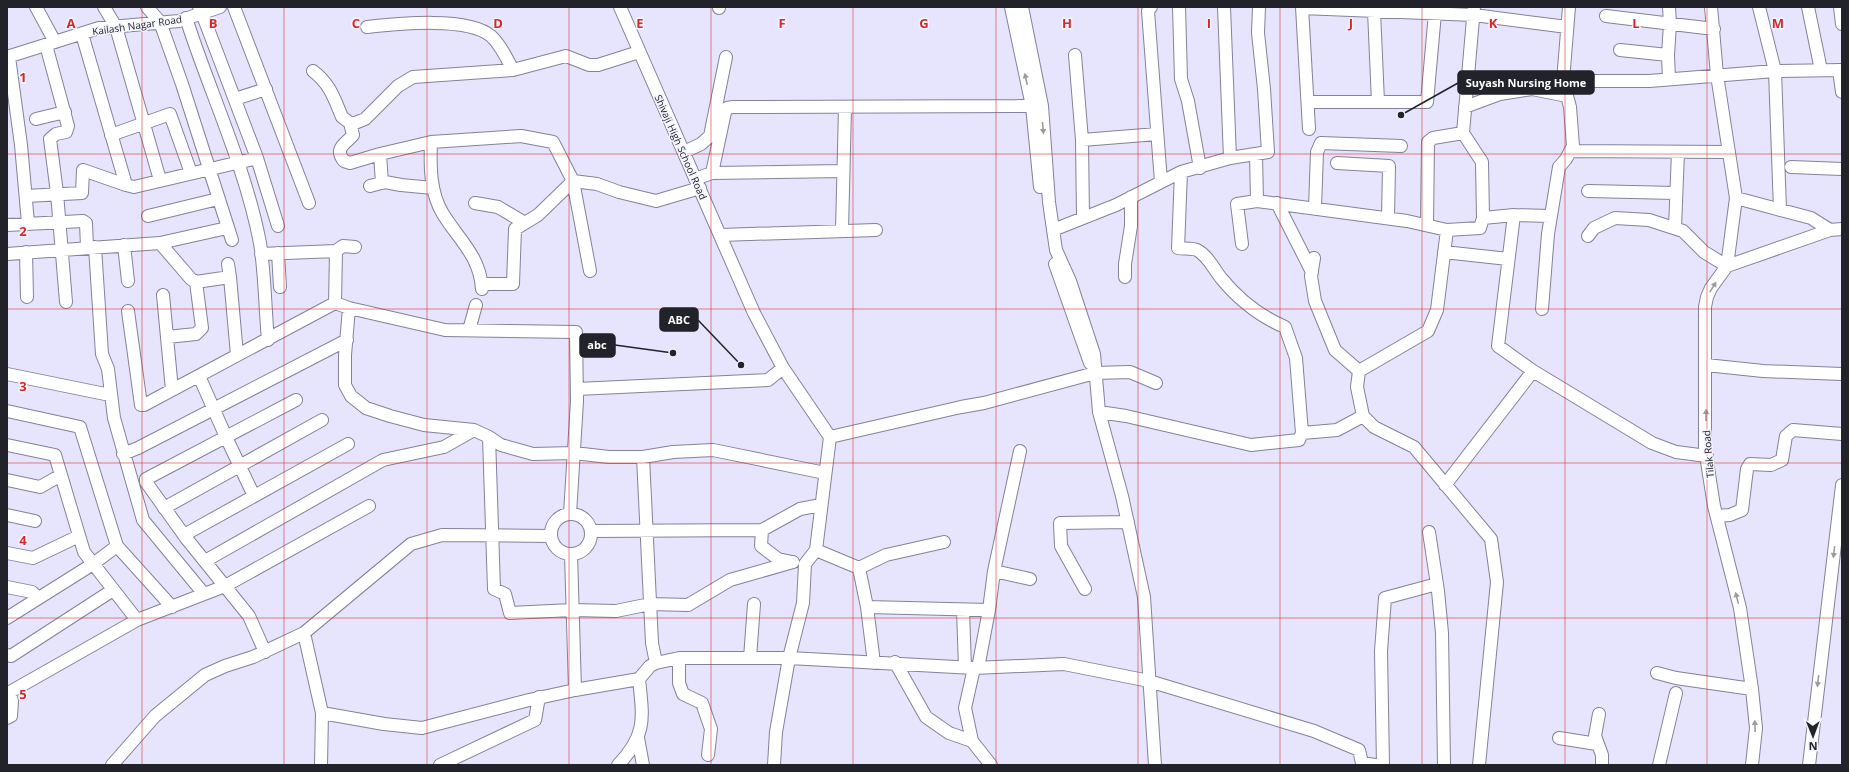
<svg xmlns="http://www.w3.org/2000/svg" width="1849" height="772" font-family="'Open Sans',sans-serif">
	<style>
		.lines { fill: none; stroke-linecap: round; stroke-linejoin: round }
		.minor-casing { stroke: #838298; stroke-width: 14 }
		.minor { stroke: #fff; stroke-width: 12 }
		.oneway { fill: #9c9c9f }
		.grid { fill: none; stroke: #d62828; stroke-width: 1; stroke-opacity: 0.55 }
		.labels { text-anchor: middle; stroke-width: 3; stroke-linejoin: round; paint-order: stroke }
		.street-label { font-size: 10px; fill: #22222a; stroke: #f4f4fe }
		.grid-label { font-size: 13px; text-anchor: middle; font-weight: bold; fill: #d62828; stroke: #f4f4fe; stroke-width: 3; stroke-linejoin: round; paint-order: stroke }
		.leader { fill: none; stroke: #22222a; stroke-width: 1.5 }
		.callout-dot { fill: #22222a; stroke: #f4f4fe; stroke-width: 1.5 }
		.callout { fill: #22222a; stroke: #22222a; stroke-width: 1.5 }
		.callout-label { font-size: 11px; text-anchor: middle; font-weight: bold; fill: #fff }
	</style>
	<rect width="100%" height="100%" fill="#e6e5fd"/>
	<g class="lines">
		<defs>
			<path id="minor" d="M 36,7 L 55,42
				M 104,7 L 116,27 L 160,180
				M 147,7 L 160,22 L 182,84 L 232,240
				M 199,7 L 202,13 L 257,158 L 278,226
				M 234,7 L 309,203
				M 620,7 L 754,313 L 783,368 L 830,437 L 816,550 L 805,564 L 803,603 L 789,658 L 776,732 L 774,765
				M 719,7 L 719,8
				M 1011,7 L 1032,106 L 1040,187
				M 1022,7 L 1042,106 L 1049,202 L 1056,250 L 1070,281 L 1094,354 L 1099,412 L 1122,496 L 1144,597 L 1155,765
				M 1151,7 L 1148,11 L 1161,182
				M 1179,7 L 1181,79 L 1188,101 L 1200,168
				M 1224,7 L 1230,158
				M 1302,7 L 1309,129
				M 1474,7 L 1463,133 L 1482,162 L 1483,218 L 1480,228 L 1447,230 L 1437,310 L 1428,331 L 1359,371 L 1357,387 L 1363,416 L 1374,427 L 1414,447 L 1491,539 L 1497,582 L 1479,765
				M 1759,7 L 1775,71 L 1780,210
				M 1808,7 L 1821,70
				M 1840,7 L 1842,24
				M 1302,8 L 1474,15 L 1567,27
				M 1374,11 L 1378,102
				M 1606,16 L 1714,29
				M 186,18 C 210,93 245,165 260,243 C 265,274 265,308 268,340
				M 367,27 C 396,24 468,16 491,36 C 501,45 507,59 513,70
				M 82,34 L 126,185 L 134,187 L 257,158
				M 46,45 L 68,126 L 66,132 L 56,134 L 50,139 L 57,193 L 66,302
				M 1620,50 L 1668,55 L 1669,79
				M 1075,55 L 1082,140 L 1083,218
				M 1668,55 L 1670,24 L 1669,7
				M 7,57 L 99,28 L 179,21 L 220,7
				M 9,57 L 21,145 L 28,223
				M 1839,70 L 1842,92
				M 313,71 C 330,84 334,98 342,117 L 350,123 L 355,123 L 365,119 L 398,86 L 413,77 L 513,70 L 566,56 L 589,65 L 598,65 L 639,52
				M 1563,81 L 1649,81 L 1775,71 L 1842,70
				M 235,99 L 266,89
				M 1309,102 L 1427,102 L 1435,13
				M 1465,107 L 1500,94 L 1532,89 L 1567,96
				M 36,119 L 65,112
				M 350,123 L 353,135 C 347,143 333,148 344,161 L 350,163 L 380,154
				M 111,135 L 170,114 L 191,173
				M 1082,140 L 1157,134
				M 431,142 C 430,166 430,193 443,214 C 459,240 480,256 482,289
				M 1570,151 L 1728,152
				M 684,152 L 701,144 L 710,136 L 726,57
				M 1256,155 L 1257,201 L 1407,221 L 1447,230
				M 1337,163 L 1389,166 L 1388,218
				M 1791,167 L 1842,169
				M 712,173 L 843,171
				M 695,179 L 712,173 L 725,112 L 727,108 L 733,107 L 1042,106
				M 382,183 L 380,154 L 431,142 L 521,136 L 553,142 L 573,181 L 590,271
				M 370,186 L 385,182 L 401,185 L 433,188
				M 1588,191 L 1676,193
				M 26,196 L 82,193 L 83,170 L 126,185
				M 1736,198 L 1811,218 L 1830,230
				M 475,203 L 498,207 L 525,223
				M 1277,203 L 1312,272
				M 1315,208 L 1317,152 L 1321,143 L 1401,146
				M 1514,215 L 1498,346 L 1533,371 L 1652,443 L 1676,452 L 1707,456
				M 148,216 L 218,199
				M 1483,218 L 1514,215 L 1550,216
				M 7,225 L 83,221 L 86,223 L 87,247
				M 1427,225 L 1428,142 L 1433,138 L 1463,133
				M 1675,228 L 1678,152
				M 842,230 L 845,108
				M 1053,230 L 1116,205 L 1181,172 L 1230,158 L 1268,152 L 1264,89 L 1258,33 L 1259,7
				M 721,235 L 876,230
				M 1588,236 L 1594,228 L 1615,218 L 1649,220 L 1683,231 L 1704,252 L 1727,266 L 1736,198 L 1717,75 L 1711,7
				M 160,243 L 191,279 L 196,282 L 202,328 L 196,334 L 167,337
				M 1242,244 L 1237,204 L 1257,201
				M 124,245 L 128,281
				M 95,247 L 102,354 L 108,369 L 114,418 L 143,520 L 204,594
				M 336,251 L 343,246 L 355,247
				M 26,252 L 27,297
				M 1444,252 L 1508,259
				M 278,253 L 280,287
				M 7,254 L 160,243 L 227,228
				M 261,254 L 336,251 L 335,303
				M 1314,258 L 1311,276 L 1315,301 L 1335,350 L 1359,371
				M 228,264 L 230,277
				M 1055,264 L 1090,363
				M 1125,277 L 1125,264 L 1131,226 L 1131,197
				M 196,282 L 230,277 L 237,355
				M 482,284 L 513,284 L 515,229 L 538,215 L 573,181 L 597,184 L 619,192 L 656,201 L 700,188
				M 163,295 L 172,390
				M 349,308 L 345,355 L 345,385 L 351,396 L 366,408 L 390,416 L 424,425 L 474,430 L 489,437 L 501,445 L 533,454 L 574,453 L 609,457 L 643,457 L 673,452 L 713,450 L 825,473
				M 1542,309 L 1548,234 L 1559,167 L 1566,159 L 1573,146 L 1570,107 L 1563,81 L 1569,7
				M 128,311 L 141,405 L 144,405 L 335,303 L 349,308 L 445,330 L 576,332 L 577,401 L 570,514
				M 469,330 L 476,305
				M 1706,365 L 1763,371 L 1842,374
				M 7,374 L 110,395
				M 199,376 L 226,437 L 254,496
				M 577,389 L 768,380 L 783,368
				M 7,411 L 80,427 L 117,546 L 172,607
				M 1099,412 L 1126,416 L 1251,445 L 1299,440 L 1302,433 L 1296,358 L 1285,327 C 1259,316 1239,300 1221,278 C 1214,269 1207,255 1197,250 C 1192,248 1183,249 1178,248 L 1181,172
				M 1302,433 L 1337,430 L 1363,416
				M 489,437 L 494,589 L 505,594 L 510,613 L 572,610 L 616,611 L 650,604 L 688,605 L 730,580 L 793,562
				M 830,437 L 961,407 L 984,403 L 1095,373 L 1130,372 L 1156,383
				M 7,445 L 55,455 L 84,552 L 137,620
				M 123,454 L 138,448 L 347,340
				M 643,457 L 652,643 L 656,663
				M 7,480 L 40,487 L 61,475
				M 1445,485 L 1533,371
				M 164,508 L 322,420
				M551 534a20 20 0 1 1 40 0a20 20 0 1 1-40 0Z
				M 7,515 L 35,521
				M 1717,516 L 1730,515 L 1742,510 L 1747,469 L 1750,464 L 1771,465 L 1782,460 L 1786,436 L 1793,430 L 1842,434
				M 591,531 L 762,530
				M 1429,532 L 1438,591 L 1442,633 L 1444,765
				M 184,535 L 348,444
				M 816,550 L 859,568 L 867,607 L 989,610
				M 7,553 L 33,558 L 79,536
				M 571,554 L 575,690
				M 205,561 L 383,460 L 444,447 L 474,430
				M 792,562 L 778,559 L 761,546 L 762,530 L 800,509 L 821,505
				M 859,568 L 886,555 L 944,542
				M 994,571 L 1030,579
				M 7,587 L 32,592 L 38,598
				M 1085,589 L 1061,546 L 1060,523 L 1128,522
				M 867,607 L 874,663
				M 963,610 L 965,667
				M 7,618 L 93,564 L 117,546
				M 304,633 L 322,713 L 321,765
				M 265,652 L 249,616 L 186,538 L 146,482 L 146,479 L 296,400
				M 7,655 L 11,656 L 113,590
				M 679,658 L 679,683 L 683,694 L 702,703 L 711,729 L 708,755
				M 750,658 L 754,604
				M 895,662 L 926,717 L 949,733 L 972,741
				M 974,668 L 965,708 L 972,741 L 991,765
				M 978,668 L 989,610 L 994,571 L 1020,451
				M 1657,673 L 1676,678 L 1752,689
				M 7,692 L 10,692 L 137,620 L 225,586 L 369,506
				M 322,713 L 384,724 L 422,728 L 529,700 L 575,690 L 639,679 L 650,666 L 656,663 L 679,658 L 789,658 L 974,668 L 1064,664 L 1149,681 L 1314,731 L 1359,750 L 1362,763 L 1375,765
				M 1599,714 L 1595,736 L 1602,755 L 1602,765
				M 7,718 L 11,716 L 12,701 L 10,692
				M 638,738 L 643,765
				M 1559,738 L 1597,744
				M 112,765 L 155,716 L 205,675 L 225,666 L 253,657 L 304,633 L 411,544 L 442,535 L 551,536
				M 440,765 L 535,720 L 539,697
				M 618,765 C 647,735 643,718 639,679
				M 1383,765 L 1381,651 L 1385,598 L 1437,584
				M 1659,765 L 1676,693
				M 1752,765 L 1756,728 L 1752,689 L 1740,608 L 1714,506 L 1705,449 L 1705,307 L 1707,297 L 1711,288 L 1727,266 L 1830,230 L 1842,229
				M 1809,765 L 1842,485"/>
		</defs>
		<use href="#minor" class="minor-casing"/>
		<use href="#minor" class="minor"/>
	</g>
	<defs><path id="oneway-solid" d="M-6-.8H1V-3.2L6.5 0L1 3.2V.8H-6Z"/></defs>
	<g class="oneway">
		<use href="#oneway-solid" transform="translate(1026 79) rotate(-102)"/>
		<use href="#oneway-solid" transform="translate(1043 128) rotate(85)"/>
		<use href="#oneway-solid" transform="translate(1713 287) rotate(-58)"/>
		<use href="#oneway-solid" transform="translate(1706 415) rotate(-90)"/>
		<use href="#oneway-solid" transform="translate(1834 552) rotate(97)"/>
		<use href="#oneway-solid" transform="translate(1737 598) rotate(-104)"/>
		<use href="#oneway-solid" transform="translate(1818 681) rotate(97)"/>
		<use href="#oneway-solid" transform="translate(1755 726) rotate(-92)"/>
	</g>
	<path class="grid" d="M 142,7 L 142,765M 284,7 L 284,765M 427,7 L 427,765M 569,7 L 569,765M 711,7 L 711,765M 853,7 L 853,765M 996,7 L 996,765M 1138,7 L 1138,765M 1280,7 L 1280,765M 1422,7 L 1422,765M 1565,7 L 1565,765M 1707,7 L 1707,765M 7,154 L 1842,154M 7,309 L 1842,309M 7,463 L 1842,463M 7,618 L 1842,618"/>
	<g class="labels">
		<g class="street-label">
			<text transform="translate(137 25) rotate(-8)" y="4">Kailash Nagar Road</text>
			<text transform="translate(681 147) rotate(66)" y="4">Shivaji High School Road</text>
			<text transform="translate(1708 454) rotate(-95)" y="4">Tilak Road</text>
		</g>
	</g>
	<g class="grid-label">
		<text x="71" y="28">A</text>
		<text x="213" y="28">B</text>
		<text x="356" y="28">C</text>
		<text x="498" y="28">D</text>
		<text x="640" y="28">E</text>
		<text x="782" y="28">F</text>
		<text x="924" y="28">G</text>
		<text x="1067" y="28">H</text>
		<text x="1209" y="28">I</text>
		<text x="1351" y="28">J</text>
		<text x="1493" y="28">K</text>
		<text x="1636" y="28">L</text>
		<text x="1778" y="28">M</text>
		<text x="23" y="82">1</text>
		<text x="23" y="236">2</text>
		<text x="23" y="391">3</text>
		<text x="23" y="545">4</text>
		<text x="23" y="699">5</text>
	</g>
	<path class="leader" d="M1401 115L1458 83M741 365L698 320M673 353L615 345"/>
	<g class="callout-dot">
		<circle cx="1401" cy="115" r="4"/>
		<circle cx="741" cy="365" r="4"/>
		<circle cx="673" cy="353" r="4"/>
	</g>
	<g class="callout">
		<rect x="1458" y="71" width="136" height="23" rx="4"/>
		<rect x="660" y="308" width="38" height="23" rx="4"/>
		<rect x="580" y="334" width="35" height="23" rx="4"/>
	</g>
	<g class="callout-label">
		<text x="1526" y="87">Suyash Nursing Home</text>
		<text x="679" y="324">ABC</text>
		<text x="597" y="349">abc</text>
	</g>
	<rect width="1849" height="772" fill="none" stroke="#22222a" stroke-width="16"/>
	<g transform="translate(1813 736) rotate(179)" stroke="#f4f4fe" stroke-width="3" paint-order="stroke">
	<path d="M0-3L7 15L0 10L-7 15Z" fill="#22222a"/>
	<text y="-6" font-size="11" font-weight="bold" text-anchor="middle" fill="#22222a">N</text>
	</g>
</svg>
